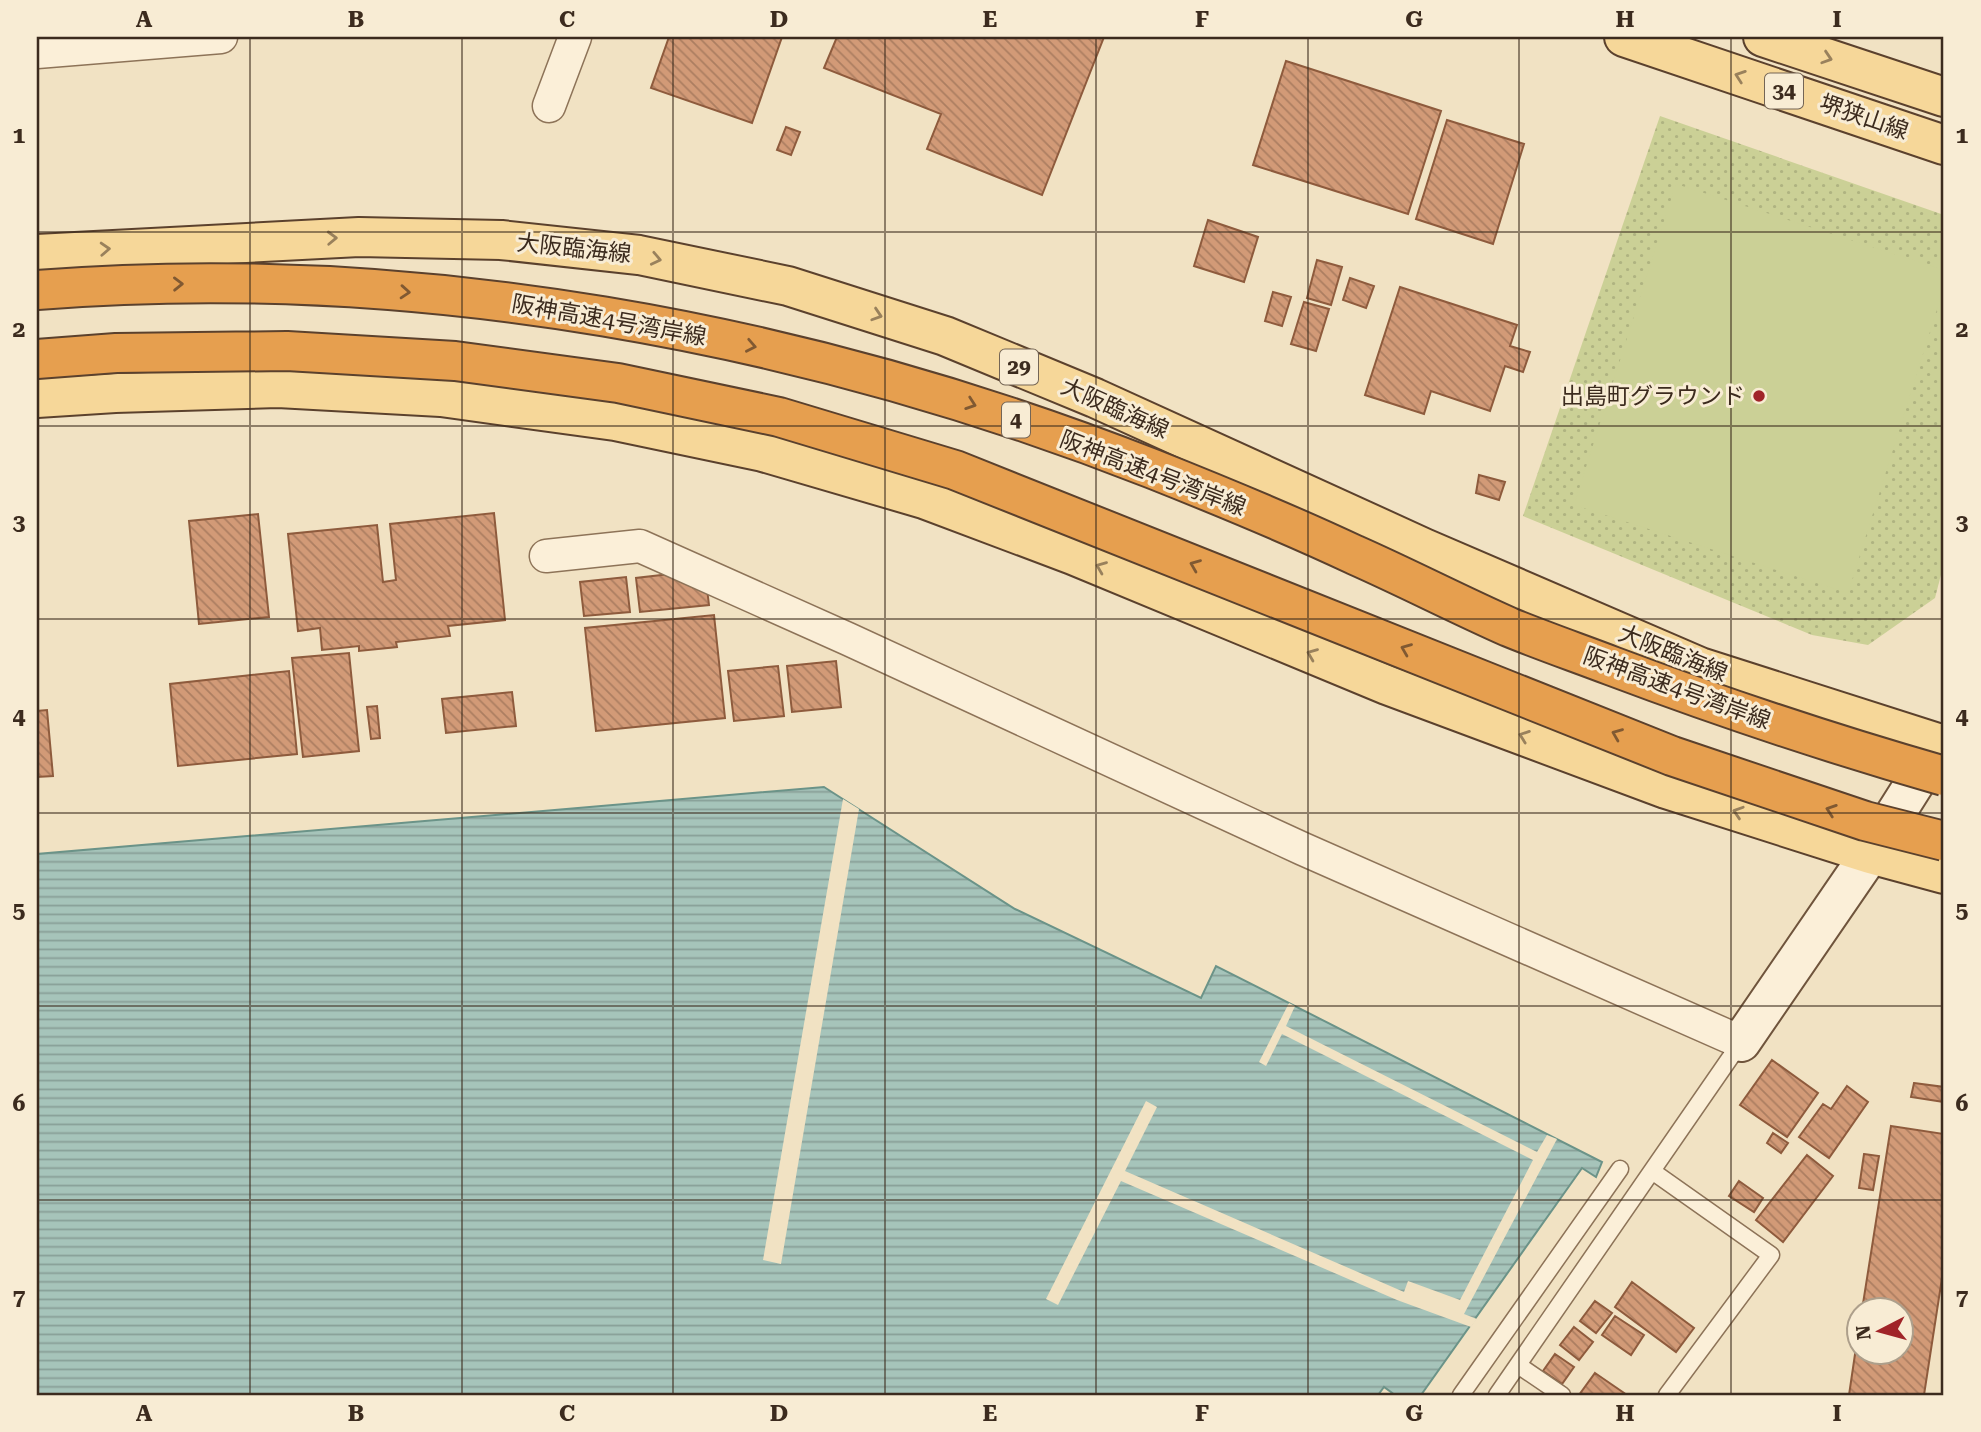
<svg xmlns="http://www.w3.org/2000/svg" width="1981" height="1432" font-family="'Roboto Serif','Noto Sans JP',serif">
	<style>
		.grass { fill: url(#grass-dots) }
		.pitch { fill: #cbd096 }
		.water { fill: url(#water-rules); stroke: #6b9388; stroke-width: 2 }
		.pier { fill: #f1e2c3 }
		.building { fill: url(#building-back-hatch); stroke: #8e5b3d; stroke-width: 2 }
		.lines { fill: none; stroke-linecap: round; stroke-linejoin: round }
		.lane-casing { stroke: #8d7358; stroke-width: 19 }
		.street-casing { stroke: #8d7358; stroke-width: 35 }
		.secondary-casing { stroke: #6f543c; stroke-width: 42 }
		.primary-casing { stroke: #5b412d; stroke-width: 42 }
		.lane { stroke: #fbefd8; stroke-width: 16 }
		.street { stroke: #fbefd8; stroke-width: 32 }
		.secondary { stroke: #fbefd8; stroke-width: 38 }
		.primary { stroke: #f6d799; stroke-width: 38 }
		.highway-bridge-casing { stroke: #5b412d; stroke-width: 42; stroke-linecap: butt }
		.highway-bridge { stroke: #e69f4f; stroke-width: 38 }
		.oneway { stroke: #99815c }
		.oneway2 { stroke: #805932 }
		.grid { fill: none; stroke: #3c2b1e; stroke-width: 2; stroke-opacity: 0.55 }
		.poi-dot { fill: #a02428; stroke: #f8ecd4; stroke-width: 2.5 }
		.labels { text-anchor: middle; stroke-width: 6; stroke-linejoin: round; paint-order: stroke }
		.shield { fill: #f8ecd4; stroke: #746555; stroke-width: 2 }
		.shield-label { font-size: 21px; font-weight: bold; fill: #3c2b1e }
		.street-label { font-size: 23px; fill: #3c2b1e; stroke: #f8ecd4 }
		.poi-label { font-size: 23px; fill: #3c2b1e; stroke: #f8ecd4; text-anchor: end }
		.neatline { fill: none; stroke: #3c2b1e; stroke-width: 2.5 }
		.grid-label { font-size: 23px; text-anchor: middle; font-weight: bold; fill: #3c2b1e }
	</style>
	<defs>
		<pattern id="grass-dots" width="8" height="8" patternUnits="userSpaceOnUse" patternTransform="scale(1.75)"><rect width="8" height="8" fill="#cbd096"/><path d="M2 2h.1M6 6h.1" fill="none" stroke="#afb381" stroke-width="1.8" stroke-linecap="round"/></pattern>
		<pattern id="water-rules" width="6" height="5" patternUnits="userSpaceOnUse" patternTransform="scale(1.75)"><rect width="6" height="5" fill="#a6c4ba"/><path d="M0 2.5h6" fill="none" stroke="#889f97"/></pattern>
		<pattern id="building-back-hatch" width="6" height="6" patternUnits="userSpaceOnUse" patternTransform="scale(1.75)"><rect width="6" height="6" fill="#d29a77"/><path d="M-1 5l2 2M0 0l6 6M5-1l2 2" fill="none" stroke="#ac7e61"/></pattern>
	</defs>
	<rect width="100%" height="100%" fill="#f1e2c3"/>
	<path class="grass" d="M 1660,116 L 1944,215 L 1944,563 L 1935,598 L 1868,645 L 1812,635 L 1523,516 Z"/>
	<path class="pitch" d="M 1676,184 L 1944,270 L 1944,287 L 1848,593 L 1574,505 Z"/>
	<path class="water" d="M 824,787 L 1015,909 L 1201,998 L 1216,966 L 1602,1162 L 1596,1177 L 1582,1168 L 1421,1395 L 1395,1395 L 1384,1387 L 1378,1395 L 37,1395 L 37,854 Z"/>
	<path class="pier" d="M 843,799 L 859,809 L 781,1264 L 763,1260 Z
		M 1289,1003 L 1295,1006 L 1286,1026 L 1537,1152 L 1547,1135 L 1557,1139 L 1464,1314 L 1477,1319 L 1471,1327 L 1397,1300 L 1121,1181 L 1058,1305 L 1046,1299 L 1146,1101 L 1157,1107 L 1125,1171 L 1404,1292 L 1408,1281 L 1460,1300 L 1533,1160 L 1282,1034 L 1266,1066 L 1259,1062 Z"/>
	<path class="building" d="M 669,37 L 782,37 L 752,123 L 651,88 Z
		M 837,37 L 1104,37 L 1042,195 L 927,149 L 941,114 L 824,68 Z
		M 1286,61 L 1441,111 L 1408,214 L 1253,165 Z
		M 1447,120 L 1524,144 L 1493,244 L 1416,219 Z
		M 786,127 L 800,132 L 791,155 L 777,150 Z
		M 1208,220 L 1258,237 L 1244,282 L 1194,266 Z
		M 1317,260 L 1342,267 L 1331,305 L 1307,298 Z
		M 1350,278 L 1374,286 L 1366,308 L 1343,300 Z
		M 1400,287 L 1517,325 L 1510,346 L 1530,352 L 1523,372 L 1505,366 L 1490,411 L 1431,391 L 1424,414 L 1365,395 Z
		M 1273,292 L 1291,297 L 1282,326 L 1265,321 Z
		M 1304,302 L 1329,309 L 1316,351 L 1291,344 Z
		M 1479,475 L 1505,482 L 1499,500 L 1476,493 Z
		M 494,513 L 505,620 L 448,626 L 450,636 L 396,642 L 397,647 L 359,651 L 359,646 L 322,650 L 320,628 L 298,631 L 288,534 L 377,525 L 383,582 L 396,580 L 390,524 Z
		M 258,514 L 269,617 L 199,624 L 189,521 Z
		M 670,574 L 707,589 L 709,605 L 640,612 L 636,578 Z
		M 626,577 L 630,612 L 584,616 L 580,582 Z
		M 714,615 L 725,718 L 596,731 L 585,628 Z
		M 349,653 L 359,751 L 303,757 L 292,658 Z
		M 836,661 L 841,707 L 792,712 L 787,666 Z
		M 778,666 L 784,716 L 734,721 L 728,671 Z
		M 289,671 L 297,754 L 178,766 L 170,684 Z
		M 512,692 L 516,726 L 446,733 L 442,699 Z
		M 377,706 L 380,738 L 371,739 L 367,707 Z
		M 47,710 L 53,776 L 37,777 L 37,711 Z
		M 1772,1060 L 1818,1093 L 1787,1137 L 1740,1105 Z
		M 1914,1083 L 1944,1087 L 1944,1102 L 1911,1097 Z
		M 1847,1086 L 1868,1102 L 1829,1158 L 1799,1137 L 1823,1104 L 1831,1109 Z
		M 1891,1126 L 1944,1134 L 1944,1265 L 1924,1395 L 1849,1395 L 1858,1334 L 1858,1352 L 1900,1352 L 1900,1310 L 1862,1310 Z
		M 1773,1133 L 1788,1143 L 1781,1153 L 1767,1143 Z
		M 1864,1154 L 1879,1156 L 1873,1190 L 1859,1188 Z
		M 1807,1155 L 1833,1176 L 1783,1242 L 1756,1220 Z
		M 1739,1181 L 1763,1198 L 1754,1212 L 1729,1196 Z
		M 1632,1282 L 1694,1328 L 1676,1352 L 1615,1307 Z
		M 1595,1301 L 1612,1313 L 1596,1333 L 1580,1321 Z
		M 1615,1316 L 1644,1335 L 1631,1355 L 1602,1335 Z
		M 1574,1327 L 1593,1342 L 1579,1360 L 1560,1345 Z
		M 1555,1354 L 1574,1367 L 1562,1384 L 1543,1371 Z
		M 1595,1373 L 1627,1395 L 1579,1395 Z"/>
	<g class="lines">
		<defs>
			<path id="lane" d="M 1652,1171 L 1771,1255 L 1667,1395
				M 1518,1365 L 1562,1395
				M 1461,1395 L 1620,1169
				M 1497,1395 L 1741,1042"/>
			<path id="street" d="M 37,52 L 221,37
				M 549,106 L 575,37
				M 546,556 L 640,546 L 848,639 L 1303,849 L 1741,1042"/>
			<path id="secondary" d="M 1741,1042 L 1870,854 L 1940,743"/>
			<path id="primary" d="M 1624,37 L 1944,145
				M 1763,37 L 1944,97
				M 37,254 L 359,237 L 501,240 L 639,255 L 788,286 L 945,336 L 1095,398 L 1424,548 L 1700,667 L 1944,745
				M 37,398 L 115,393 L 278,388 L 441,397 L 615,421 L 763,452 L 924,499 L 1073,555 L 1387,685 L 1666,789 L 1870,854 L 1944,874"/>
		</defs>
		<use href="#lane" class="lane-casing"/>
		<use href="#street" class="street-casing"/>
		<use href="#secondary" class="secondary-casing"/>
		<use href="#primary" class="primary-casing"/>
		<use href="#lane" class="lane"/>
		<use href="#street" class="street"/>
		<use href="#secondary" class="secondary"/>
		<use href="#primary" class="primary"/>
		<defs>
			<path id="highway-bridge" d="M 37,290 C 413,260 802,331 1153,469 C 1221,496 1289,524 1355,555 C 1407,578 1457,604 1509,627 C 1543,641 1578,653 1612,666 C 1721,707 1832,744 1944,776
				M 37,359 L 116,353 L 287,351 L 455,361 L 618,383 L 779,417 L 955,470 L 1672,756 L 1865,821 L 1944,841"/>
		</defs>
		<use href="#highway-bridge" class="highway-bridge-casing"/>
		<use href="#highway-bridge" class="highway-bridge"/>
	</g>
	<defs><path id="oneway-chevron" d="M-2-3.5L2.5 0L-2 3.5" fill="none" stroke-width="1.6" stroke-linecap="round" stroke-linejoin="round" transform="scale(1.75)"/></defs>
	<g class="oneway">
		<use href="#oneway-chevron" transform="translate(1827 58) rotate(18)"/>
		<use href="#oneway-chevron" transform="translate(1740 76) rotate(-161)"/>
		<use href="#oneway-chevron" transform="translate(332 238) rotate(-2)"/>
		<use href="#oneway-chevron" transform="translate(105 249) rotate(-3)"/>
		<use href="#oneway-chevron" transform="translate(656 259) rotate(12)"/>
		<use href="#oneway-chevron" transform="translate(877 315) rotate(18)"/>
		<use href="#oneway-chevron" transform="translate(1101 567) rotate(-158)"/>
		<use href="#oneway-chevron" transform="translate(1312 654) rotate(-158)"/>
		<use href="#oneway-chevron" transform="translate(1524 736) rotate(-160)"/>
		<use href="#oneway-chevron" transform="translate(1738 812) rotate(-162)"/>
	</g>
	<g class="oneway2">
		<use href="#oneway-chevron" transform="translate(178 284) rotate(-1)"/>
		<use href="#oneway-chevron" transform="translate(405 292) rotate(4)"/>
		<use href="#oneway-chevron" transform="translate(751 346) rotate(11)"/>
		<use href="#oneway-chevron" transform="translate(971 404) rotate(19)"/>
		<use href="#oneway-chevron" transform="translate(1195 565) rotate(-158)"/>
		<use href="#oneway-chevron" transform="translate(1406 649) rotate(-158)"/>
		<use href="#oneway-chevron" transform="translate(1617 734) rotate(-158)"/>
		<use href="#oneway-chevron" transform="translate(1831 810) rotate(-161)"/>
	</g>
	<path class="grid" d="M 250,37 L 250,1395M 462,37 L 462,1395M 673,37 L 673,1395M 885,37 L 885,1395M 1096,37 L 1096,1395M 1308,37 L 1308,1395M 1519,37 L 1519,1395M 1731,37 L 1731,1395M 37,232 L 1944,232M 37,426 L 1944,426M 37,619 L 1944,619M 37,813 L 1944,813M 37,1006 L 1944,1006M 37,1200 L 1944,1200"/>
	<circle class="poi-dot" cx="1759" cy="396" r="7"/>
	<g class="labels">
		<g class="shield">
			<rect x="1765" y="73.5" width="38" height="35" rx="5"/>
			<rect x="1000" y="349.5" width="38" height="35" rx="5"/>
			<rect x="1002" y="402.5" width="28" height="35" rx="5"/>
		</g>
		<g class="shield-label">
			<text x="1784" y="98">34</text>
			<text x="1019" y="374">29</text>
			<text x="1016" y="427">4</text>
		</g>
		<g class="street-label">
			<text transform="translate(1864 117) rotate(19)" y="8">堺狭山線</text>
			<text transform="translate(574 248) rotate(6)" y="8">大阪臨海線</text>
			<text transform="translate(609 320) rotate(10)" y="8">阪神高速4号湾岸線</text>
			<text transform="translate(1115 408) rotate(24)" y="8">大阪臨海線</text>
			<text transform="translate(1153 473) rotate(21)" y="8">阪神高速4号湾岸線</text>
			<text transform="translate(1673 653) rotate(22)" y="8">大阪臨海線</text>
			<text transform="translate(1677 688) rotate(20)" y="8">阪神高速4号湾岸線</text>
		</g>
		<g class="poi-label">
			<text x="1745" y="404">出島町グラウンド</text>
		</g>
	</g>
	<rect width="1981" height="1432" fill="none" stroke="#f8ecd4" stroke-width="77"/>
	<g transform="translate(1880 1331) rotate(264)"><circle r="33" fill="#f8ecd4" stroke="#ad9f8b" stroke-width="2"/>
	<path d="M0-5L12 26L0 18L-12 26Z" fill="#a02428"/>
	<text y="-10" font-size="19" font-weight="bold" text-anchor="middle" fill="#3c2b1e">N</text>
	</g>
	<rect x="38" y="38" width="1904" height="1356" class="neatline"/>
	<g class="grid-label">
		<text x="144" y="27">A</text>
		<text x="356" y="27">B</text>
		<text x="567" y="27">C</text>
		<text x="779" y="27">D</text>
		<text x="990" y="27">E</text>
		<text x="1202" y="27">F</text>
		<text x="1414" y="27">G</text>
		<text x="1625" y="27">H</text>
		<text x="1837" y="27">I</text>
		<text x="19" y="143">1</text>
		<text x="1962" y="143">1</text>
		<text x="19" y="337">2</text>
		<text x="1962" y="337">2</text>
		<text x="19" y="530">3</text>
		<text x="1962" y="530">3</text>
		<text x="19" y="724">4</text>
		<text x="1962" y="724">4</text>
		<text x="19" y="918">5</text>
		<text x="1962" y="918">5</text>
		<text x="19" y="1111">6</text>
		<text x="1962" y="1111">6</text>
		<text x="19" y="1305">7</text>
		<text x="1962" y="1305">7</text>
		<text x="144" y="1421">A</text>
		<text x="356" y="1421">B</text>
		<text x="567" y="1421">C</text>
		<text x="779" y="1421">D</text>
		<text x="990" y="1421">E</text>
		<text x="1202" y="1421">F</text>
		<text x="1414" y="1421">G</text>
		<text x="1625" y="1421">H</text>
		<text x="1837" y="1421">I</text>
	</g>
</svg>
